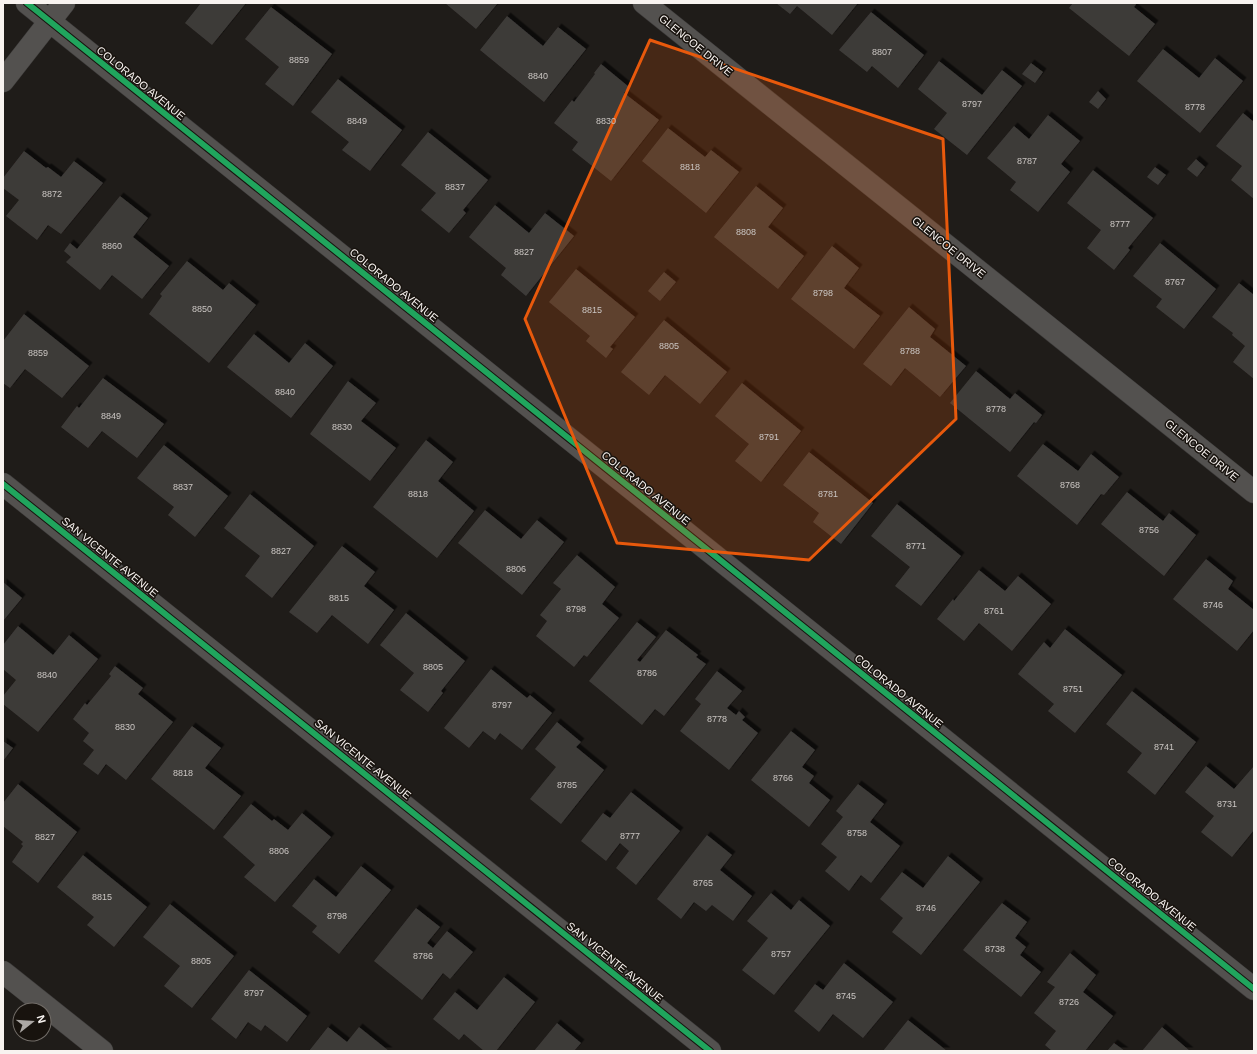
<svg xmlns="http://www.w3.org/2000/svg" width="1257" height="1054" font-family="Arial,sans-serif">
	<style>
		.building { fill: #3e3b39; filter: url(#shadow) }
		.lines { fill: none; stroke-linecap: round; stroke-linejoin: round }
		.minor-casing { stroke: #3b3938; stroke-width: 23 }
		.minor { stroke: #53514f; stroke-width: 22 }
		.cycleway-casing { stroke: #18130e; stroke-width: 8 }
		.cycleway { stroke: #20a55d; stroke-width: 6 }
		.marked { fill: #e8590c; fill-opacity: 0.2; stroke: #e8590c; stroke-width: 3; stroke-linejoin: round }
		.labels { text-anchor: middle; stroke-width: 3; stroke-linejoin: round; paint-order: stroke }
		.number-label { font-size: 9px; fill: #cac5c2 }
		.street-label { font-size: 11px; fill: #f8f3f0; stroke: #18130e }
	</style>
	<defs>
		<filter id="shadow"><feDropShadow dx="3.5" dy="-3.5" stdDeviation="0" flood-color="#0009"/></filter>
	</defs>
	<rect width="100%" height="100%" fill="#1f1c19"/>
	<path class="building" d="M 201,3 L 246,3 L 212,45 L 185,23 Z
		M 445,3 L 498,3 L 476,29 Z
		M 776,3 L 858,3 L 832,35 L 797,6 L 790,14 Z
		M 1073,3 L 1137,3 L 1134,7 L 1155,24 L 1129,56 L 1069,8 Z
		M 271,7 L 332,54 L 293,106 L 265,84 L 279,67 L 245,39 Z
		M 871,12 L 924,55 L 898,88 L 872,66 L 867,72 L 839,50 Z
		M 507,16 L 543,46 L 558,27 L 586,49 L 544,102 L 480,50 Z
		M 1163,49 L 1199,78 L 1215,58 L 1243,81 L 1200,133 L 1137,81 Z
		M 939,61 L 982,95 L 1002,70 L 1022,86 L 967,155 L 934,129 L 947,113 L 918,89 Z
		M 1031,63 L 1043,72 L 1035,83 L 1022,74 Z
		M 601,64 L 629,87 L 624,93 L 659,120 L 611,181 L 572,150 L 578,142 L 554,123 L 572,100 L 574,102 L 595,74 L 594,73 Z
		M 338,79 L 402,130 L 370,171 L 342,150 L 349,142 L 311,112 Z
		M 1098,91 L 1106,99 L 1098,109 L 1089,102 Z
		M 1243,113 L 1254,122 L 1254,199 L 1231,180 L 1242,166 L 1216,146 Z
		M 1048,115 L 1080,141 L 1061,164 L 1070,172 L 1038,212 L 1010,190 L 1016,182 L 987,158 L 1014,126 L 1029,139 Z
		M 668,128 L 705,157 L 711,150 L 739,172 L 706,213 L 642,161 Z
		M 428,132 L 488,180 L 463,210 L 466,213 L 449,233 L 421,210 L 436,193 L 401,165 Z
		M 24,151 L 46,168 L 48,167 L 61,177 L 74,161 L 103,183 L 61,234 L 48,225 L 37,240 L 6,216 L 19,200 L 3,188 L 3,178 Z
		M 1196,159 L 1205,167 L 1197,177 L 1187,169 Z
		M 1155,167 L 1166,175 L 1158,185 L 1147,177 Z
		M 1093,170 L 1153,218 L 1128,248 L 1130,250 L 1114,270 L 1087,248 L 1101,230 L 1067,203 Z
		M 756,186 L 783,208 L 768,227 L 804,256 L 778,289 L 714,237 Z
		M 120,196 L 148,218 L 133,237 L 169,266 L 142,299 L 112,275 L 100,290 L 66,262 L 71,257 L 64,251 L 70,243 L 77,249 Z
		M 495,205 L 529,233 L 545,213 L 574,236 L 526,296 L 501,275 L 506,268 L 469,237 Z
		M 1160,243 L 1216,289 L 1184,329 L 1156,307 L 1162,299 L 1133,276 Z
		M 832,246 L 859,268 L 844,288 L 880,316 L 854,349 L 791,299 Z
		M 187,261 L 223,290 L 229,283 L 256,305 L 209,363 L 149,314 L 162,296 L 160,294 Z
		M 576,269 L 635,317 L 610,347 L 613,349 L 606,358 L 586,341 L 590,336 L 549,302 Z
		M 664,272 L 676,282 L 660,301 L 648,291 Z
		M 1239,283 L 1254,295 L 1254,379 L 1233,362 L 1245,346 L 1232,335 L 1233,333 L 1212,317 Z
		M 909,307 L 935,329 L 930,337 L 966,366 L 940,397 L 905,368 L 891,386 L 863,364 Z
		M 24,314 L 89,366 L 62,398 L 25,369 L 10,388 L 3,383 L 3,341 Z
		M 664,320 L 727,372 L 700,404 L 665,375 L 649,395 L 621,372 Z
		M 254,334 L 289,363 L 305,343 L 333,366 L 291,418 L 227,367 Z
		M 976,371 L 1010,399 L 1015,393 L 1042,415 L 1036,423 L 1034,422 L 1010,452 L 950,403 Z
		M 103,378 L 164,424 L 137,458 L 102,431 L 88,448 L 61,427 L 77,406 L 79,408 Z
		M 348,381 L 376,403 L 361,421 L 396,448 L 370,481 L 310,434 Z
		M 742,383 L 801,431 L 761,482 L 735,461 L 749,444 L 715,416 Z
		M 426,440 L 453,462 L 438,481 L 474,511 L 437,558 L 373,507 Z
		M 1043,444 L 1078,471 L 1091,454 L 1119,477 L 1104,495 L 1101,494 L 1077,525 L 1017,476 Z
		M 164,445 L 228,496 L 195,537 L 168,515 L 174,507 L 137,478 Z
		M 809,452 L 873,503 L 841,544 L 813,522 L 819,513 L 783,485 Z
		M 1127,492 L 1163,521 L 1169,513 L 1196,535 L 1164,576 L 1101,524 Z
		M 250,494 L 314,546 L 272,598 L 245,576 L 260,556 L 224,528 Z
		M 897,504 L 961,556 L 921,606 L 895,586 L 910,567 L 871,536 Z
		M 485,510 L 521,539 L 537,520 L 564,542 L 522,595 L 458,543 Z
		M 342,546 L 375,572 L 364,586 L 394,610 L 368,644 L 332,615 L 317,633 L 289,612 Z
		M 577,555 L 615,587 L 602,604 L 619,618 L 587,657 L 584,655 L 574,667 L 536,636 L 547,621 L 540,615 L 561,589 L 553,583 Z
		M 1206,559 L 1233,581 L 1228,589 L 1254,610 L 1254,630 L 1237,651 L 1173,599 Z
		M 979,570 L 1005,591 L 1018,576 L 1051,604 L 1012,651 L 979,623 L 964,641 L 937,619 L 953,599 L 954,601 Z
		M 3,582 L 22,598 L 3,621 Z
		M 406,613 L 465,661 L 441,691 L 443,693 L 428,712 L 400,690 L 414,673 L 380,645 Z
		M 637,622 L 656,637 L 637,660 L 640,662 L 666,630 L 698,655 L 696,657 L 706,664 L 664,716 L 655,709 L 642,725 L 589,681 Z
		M 18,626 L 53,655 L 69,635 L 98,659 L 38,732 L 3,704 L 3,696 L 16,680 L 3,669 L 3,645 Z
		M 1065,629 L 1122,675 L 1075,733 L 1048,711 L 1054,704 L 1018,674 L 1044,642 L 1050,648 Z
		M 115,666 L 143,688 L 138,694 L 173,722 L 126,780 L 106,764 L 98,775 L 83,764 L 94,750 L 83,741 L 89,733 L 73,719 L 85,703 L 87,705 L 111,676 L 109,674 Z
		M 491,669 L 527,698 L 530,695 L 552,713 L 522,750 L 500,733 L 495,740 L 483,731 L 469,748 L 444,728 Z
		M 717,671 L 742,691 L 727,708 L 736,715 L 739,711 L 745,717 L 742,720 L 758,733 L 729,770 L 680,731 L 701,704 L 695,699 Z
		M 1132,691 L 1196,742 L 1155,795 L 1127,772 L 1142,753 L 1106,724 Z
		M 557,722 L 581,742 L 576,747 L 604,770 L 561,824 L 530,799 L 556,767 L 535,749 Z
		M 192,726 L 221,748 L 205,768 L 241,796 L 214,830 L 151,779 Z
		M 791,731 L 815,750 L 802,767 L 814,776 L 809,783 L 830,800 L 809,827 L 751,780 Z
		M 3,741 L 13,748 L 3,761 Z
		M 1206,766 L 1234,789 L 1254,766 L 1254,830 L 1232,857 L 1201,832 L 1214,816 L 1185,792 Z
		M 18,784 L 77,832 L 38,883 L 12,862 L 23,846 L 21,844 L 23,842 L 3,826 L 3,803 Z
		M 858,784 L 884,804 L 870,822 L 900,846 L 871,883 L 861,875 L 849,891 L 825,871 L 837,857 L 821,844 L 843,817 L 836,811 Z
		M 631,792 L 680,831 L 636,885 L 616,868 L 629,851 L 620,843 L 606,861 L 581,841 L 603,813 L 610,818 Z
		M 251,804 L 272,821 L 274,819 L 288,830 L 302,813 L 331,837 L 275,902 L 244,877 L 255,865 L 223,837 Z
		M 707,835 L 732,855 L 720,870 L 752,896 L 733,921 L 712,905 L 706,911 L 694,902 L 681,919 L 657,899 Z
		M 83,855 L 147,907 L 114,947 L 87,925 L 94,917 L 57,887 Z
		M 948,856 L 980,882 L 921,955 L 892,932 L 903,918 L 880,899 L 902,872 L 923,888 Z
		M 361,866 L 391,890 L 339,954 L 312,932 L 317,926 L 292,906 L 314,879 L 336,897 Z
		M 771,893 L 791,910 L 799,900 L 830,926 L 774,995 L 742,970 L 768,938 L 747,921 Z
		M 1002,903 L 1027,922 L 1015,938 L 1026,947 L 1020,955 L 1041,972 L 1021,997 L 963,950 Z
		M 170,904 L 234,956 L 192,1008 L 164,986 L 180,966 L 143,937 Z
		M 416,908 L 440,927 L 427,943 L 433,948 L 447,931 L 473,952 L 450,979 L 443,973 L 422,1000 L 374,961 Z
		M 1070,953 L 1096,975 L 1083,992 L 1113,1016 L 1085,1051 L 1052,1051 L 1045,1045 L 1056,1031 L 1034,1013 L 1055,987 L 1047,982 Z
		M 844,963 L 893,1002 L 863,1038 L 833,1014 L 819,1032 L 794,1011 L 815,984 L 823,990 Z
		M 249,970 L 307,1016 L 287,1042 L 265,1025 L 261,1031 L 248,1022 L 236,1039 L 211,1019 Z
		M 504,977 L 535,1002 L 496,1051 L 484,1051 L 464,1034 L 459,1040 L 433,1019 L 455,992 L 477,1010 Z
		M 908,1020 L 947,1051 L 883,1051 Z
		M 557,1023 L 581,1043 L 574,1051 L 534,1051 Z
		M 328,1027 L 347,1042 L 359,1027 L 389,1051 L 309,1051 Z
		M 1162,1027 L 1190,1051 L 1142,1051 Z
		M 1114,1043 L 1125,1051 L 1107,1051 Z"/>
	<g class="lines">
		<defs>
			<path id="minor" d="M 27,3 L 1254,989
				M 644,3 L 1254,492
				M 3,81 L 64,3
				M 3,484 L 710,1051
				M 3,972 L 102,1051"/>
		</defs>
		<use href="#minor" class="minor-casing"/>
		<use href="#minor" class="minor"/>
		<defs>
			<path id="cycleway" d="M 27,3 L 1254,989
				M 3,484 L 710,1051"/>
		</defs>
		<use href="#cycleway" class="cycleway-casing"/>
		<use href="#cycleway" class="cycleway"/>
	</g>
	<path class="marked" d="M 650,40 L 943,139 L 956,419 L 809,560 L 617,543 L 525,319 Z"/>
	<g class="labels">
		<g class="number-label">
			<text x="882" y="55">8807</text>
			<text x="299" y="63">8859</text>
			<text x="538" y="79">8840</text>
			<text x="972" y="107">8797</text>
			<text x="1195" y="110">8778</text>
			<text x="357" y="124">8849</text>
			<text x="606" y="124">8830</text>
			<text x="1027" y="164">8787</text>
			<text x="690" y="170">8818</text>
			<text x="455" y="190">8837</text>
			<text x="52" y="197">8872</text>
			<text x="1120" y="227">8777</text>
			<text x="746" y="235">8808</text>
			<text x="112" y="249">8860</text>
			<text x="524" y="255">8827</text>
			<text x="1175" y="285">8767</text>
			<text x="823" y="296">8798</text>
			<text x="202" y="312">8850</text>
			<text x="592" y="313">8815</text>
			<text x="669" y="349">8805</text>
			<text x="910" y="354">8788</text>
			<text x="38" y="356">8859</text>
			<text x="285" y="395">8840</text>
			<text x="996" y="412">8778</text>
			<text x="111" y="419">8849</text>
			<text x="342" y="430">8830</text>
			<text x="769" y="440">8791</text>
			<text x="1070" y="488">8768</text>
			<text x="183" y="490">8837</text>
			<text x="418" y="497">8818</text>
			<text x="828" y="497">8781</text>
			<text x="1149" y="533">8756</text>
			<text x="916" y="549">8771</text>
			<text x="281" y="554">8827</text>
			<text x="516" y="572">8806</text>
			<text x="339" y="601">8815</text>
			<text x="1213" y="608">8746</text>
			<text x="576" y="612">8798</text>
			<text x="994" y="614">8761</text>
			<text x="433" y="670">8805</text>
			<text x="647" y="676">8786</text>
			<text x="47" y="678">8840</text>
			<text x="1073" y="692">8751</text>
			<text x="502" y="708">8797</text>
			<text x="717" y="722">8778</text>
			<text x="125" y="730">8830</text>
			<text x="1164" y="750">8741</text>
			<text x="183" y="776">8818</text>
			<text x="783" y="781">8766</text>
			<text x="567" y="788">8785</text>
			<text x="1227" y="807">8731</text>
			<text x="857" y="836">8758</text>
			<text x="630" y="839">8777</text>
			<text x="45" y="840">8827</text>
			<text x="279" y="854">8806</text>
			<text x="703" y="886">8765</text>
			<text x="102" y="900">8815</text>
			<text x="926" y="911">8746</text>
			<text x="337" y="919">8798</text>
			<text x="995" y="952">8738</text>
			<text x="781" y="957">8757</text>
			<text x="423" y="959">8786</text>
			<text x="201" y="964">8805</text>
			<text x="254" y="996">8797</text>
			<text x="846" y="999">8745</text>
			<text x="1069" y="1005">8726</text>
		</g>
		<g class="street-label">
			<text transform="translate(696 45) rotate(39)" y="4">GLENCOE DRIVE</text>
			<text transform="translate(141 83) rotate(39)" y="4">COLORADO AVENUE</text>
			<text transform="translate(949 247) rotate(39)" y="4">GLENCOE DRIVE</text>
			<text transform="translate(394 285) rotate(39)" y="4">COLORADO AVENUE</text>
			<text transform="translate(1202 450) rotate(39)" y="4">GLENCOE DRIVE</text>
			<text transform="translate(646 488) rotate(39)" y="4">COLORADO AVENUE</text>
			<text transform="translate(110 557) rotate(39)" y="4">SAN VICENTE AVENUE</text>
			<text transform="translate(899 691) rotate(39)" y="4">COLORADO AVENUE</text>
			<text transform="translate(363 759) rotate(39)" y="4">SAN VICENTE AVENUE</text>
			<text transform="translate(1152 894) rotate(39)" y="4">COLORADO AVENUE</text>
			<text transform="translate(615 962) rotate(39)" y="4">SAN VICENTE AVENUE</text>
		</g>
	</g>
	<rect width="1257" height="1054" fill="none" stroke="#f8f3f0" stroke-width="8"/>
	<g transform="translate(32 1022) rotate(73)"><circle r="19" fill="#18130e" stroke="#726d68"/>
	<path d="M0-3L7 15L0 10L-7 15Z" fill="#aca8a5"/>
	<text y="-6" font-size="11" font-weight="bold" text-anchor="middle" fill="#f8f3f0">N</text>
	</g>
</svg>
